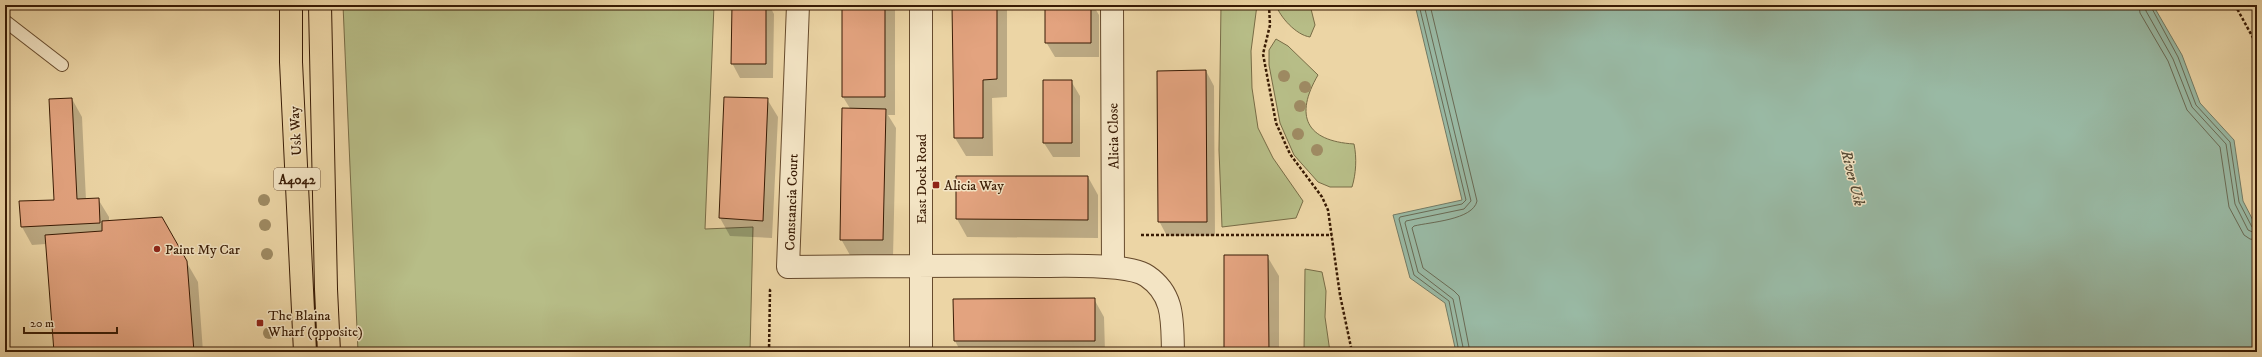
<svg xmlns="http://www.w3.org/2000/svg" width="2262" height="357" font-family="'IM FELL DW Pica',serif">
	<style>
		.green { fill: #b7bd87; stroke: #786c46 }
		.water { fill: #99b9a4; stroke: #737a64 }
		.shadow { fill: #0003 }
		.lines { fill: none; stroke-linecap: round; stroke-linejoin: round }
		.shore { stroke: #696a54; stroke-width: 1 }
		.building { fill: #e3a37f; stroke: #391b04 }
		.service-casing { stroke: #664a2c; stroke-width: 14 }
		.minor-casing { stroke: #664a2c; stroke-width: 24 }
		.primary-casing { stroke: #391b04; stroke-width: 24 }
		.path { stroke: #391b04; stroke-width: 2.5; stroke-dasharray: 3 2; stroke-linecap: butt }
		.service { stroke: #f3e4c4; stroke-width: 12 }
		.minor { stroke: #f3e4c4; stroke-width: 22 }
		.primary { stroke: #ecd5a5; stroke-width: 22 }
		.tree { fill: #9e8a62 }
		.poi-dot { fill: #8f2418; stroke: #f3e4c4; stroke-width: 1.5 }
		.labels { text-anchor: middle; stroke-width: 3; stroke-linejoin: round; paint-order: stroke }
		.shield { fill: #f3e4c4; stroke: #71573e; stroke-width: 1 }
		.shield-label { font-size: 13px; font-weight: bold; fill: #391b04 }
		.street-label { font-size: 14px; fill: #391b04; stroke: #f3e4c4 }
		.poi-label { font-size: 14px; fill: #391b04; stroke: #f3e4c4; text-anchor: start }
		.water-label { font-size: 15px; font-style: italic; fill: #564a34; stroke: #f3e4c4 }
	</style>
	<rect width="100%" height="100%" fill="#ecd5a5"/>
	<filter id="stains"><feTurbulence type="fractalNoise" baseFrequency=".005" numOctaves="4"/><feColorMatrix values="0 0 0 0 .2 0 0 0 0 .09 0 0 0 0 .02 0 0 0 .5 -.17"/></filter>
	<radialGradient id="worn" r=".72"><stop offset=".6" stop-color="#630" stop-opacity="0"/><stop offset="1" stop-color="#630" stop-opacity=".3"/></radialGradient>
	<path class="green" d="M 343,5 L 714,5 L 705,229 L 753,227 L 750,352 L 358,352 Z
		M 1221,5 L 1257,5 L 1251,51 L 1252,88 L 1258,128 L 1273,158 L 1303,201 L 1296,218 L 1222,227 L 1219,150 Z
		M 1276,5 L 1310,5 L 1315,25 L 1310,37 C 1296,35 1280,17 1276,5 Z
		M 1276,39 L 1288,46 L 1318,75 C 1294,116 1306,141 1354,144 C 1357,158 1356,174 1352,187 L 1330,187 L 1318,182 L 1294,155 L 1280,123 L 1269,65 L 1269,50 Z
		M 1305,269 L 1322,272 L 1326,291 L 1325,317 L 1330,352 L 1304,352 Z"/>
	<path class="water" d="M 1415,5 L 2153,5 L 2182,55 L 2200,103 L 2234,140 L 2243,201 L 2257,228 L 2257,352 L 1456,352 L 1445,303 L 1410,278 L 1393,215 L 1462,200 Z"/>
	<path class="shadow" d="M 733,5 L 769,5 L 774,14 L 773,78 L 740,78 L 732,63 Z
		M 843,5 L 895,5 L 895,115 L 888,115 L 896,128 L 893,258 L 851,257 L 841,239 L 851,110 L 843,97 Z
		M 953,5 L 1007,5 L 1007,97 L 992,98 L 993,156 L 966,156 L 955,138 Z
		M 1046,5 L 1093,5 L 1099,15 L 1099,57 L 1055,57 L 1046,42 Z
		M 1206,71 L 1214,86 L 1215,236 L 1167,236 L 1159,221 Z
		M 1071,81 L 1080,96 L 1080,157 L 1053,157 L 1044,143 Z
		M 725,98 L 767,99 L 778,117 L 772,238 L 730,236 L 720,218 Z
		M 72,99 L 82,117 L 86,200 L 98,199 L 109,217 L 109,222 L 161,218 L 198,282 L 203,352 L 55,352 L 46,244 L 32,245 L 22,227 L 20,202 L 55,201 Z
		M 1088,177 L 1098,195 L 1098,238 L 967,237 L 957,219 Z
		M 1267,256 L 1279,276 L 1279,352 L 1225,352 Z
		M 1094,299 L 1104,317 L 1105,352 L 961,352 L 955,341 Z"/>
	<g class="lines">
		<path class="shore" d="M 1419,5 L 1466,200 L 1462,204 L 1400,217 L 1399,219 L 1414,275 L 1449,301 L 1459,352
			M 1424,5 L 1471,201 L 1464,209 L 1406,221 L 1405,223 L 1418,272 L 1453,299 L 1464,352
			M 1430,5 L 1477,201 C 1473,220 1430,222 1414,226 L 1412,228 L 1423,268 L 1454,291 L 1459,296 L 1470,352
			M 2139,5 L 2140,13 L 2168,61 L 2187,110 L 2220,147 L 2229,207 L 2244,235 L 2250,239 L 2257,240
			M 2145,5 L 2146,11 L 2173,59 L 2192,107 L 2226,144 L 2235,204 L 2248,230 L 2257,234
			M 2150,5 L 2178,57 L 2196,105 L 2230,142 L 2239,202 L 2252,227 L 2257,229"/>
	</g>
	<path class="building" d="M 732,5 L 766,5 L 766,64 L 731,64 Z
		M 842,5 L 885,5 L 885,97 L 842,97 Z
		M 952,5 L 997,5 L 997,79 L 983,80 L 983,138 L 954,138 Z
		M 1045,5 L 1091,5 L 1091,43 L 1045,43 Z
		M 1206,70 L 1207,222 L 1158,222 L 1157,71 Z
		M 1043,80 L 1072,80 L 1072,143 L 1043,143 Z
		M 724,97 L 768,98 L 763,221 L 719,218 Z
		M 72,98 L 77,199 L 99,198 L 100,223 L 21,227 L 19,201 L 54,200 L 49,99 Z
		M 842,108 L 886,109 L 883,240 L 840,240 Z
		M 956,176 L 1088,176 L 1088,220 L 956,219 Z
		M 162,217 L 187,261 L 194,352 L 54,352 L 45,235 L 102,231 L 102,221 Z
		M 1224,255 L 1268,255 L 1269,352 L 1224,352 Z
		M 1095,298 L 1095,341 L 954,341 L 953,299 Z"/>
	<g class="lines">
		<defs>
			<path id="service" d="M 5,21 L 62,65"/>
			<path id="minor" d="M 798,5 L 788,267 C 871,266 954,265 1037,266 C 1062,266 1128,263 1147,276 C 1175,295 1172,322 1173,352
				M 1112,5 L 1113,267
				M 921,352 L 921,5"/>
			<path id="primary" d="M 291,5 L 291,62 L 305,352
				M 320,5 L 326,289 L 329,352"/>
		</defs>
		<use href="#service" class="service-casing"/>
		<use href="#minor" class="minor-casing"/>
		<use href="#primary" class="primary-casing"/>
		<path class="path" d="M 1269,5 L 1270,25 L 1263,54 L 1276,123 L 1290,154 L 1322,197 L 1328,210 L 1340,295 L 1352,352
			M 2235,5 L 2257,45
			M 1141,235 L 1332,235
			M 769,352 L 770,290 L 772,288"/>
		<use href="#service" class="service"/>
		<use href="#minor" class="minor"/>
		<use href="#primary" class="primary"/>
	</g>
	<g class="tree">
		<circle cx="1284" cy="76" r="6"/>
		<circle cx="1305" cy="87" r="6"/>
		<circle cx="1300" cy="106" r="6"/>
		<circle cx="1298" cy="134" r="6"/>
		<circle cx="1317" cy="150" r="6"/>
		<circle cx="264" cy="200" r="6"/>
		<circle cx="265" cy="225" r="6"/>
		<circle cx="267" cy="254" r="6"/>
		<circle cx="269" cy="333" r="6"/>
	</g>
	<g class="poi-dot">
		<rect x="932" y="181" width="8" height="8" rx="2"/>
		<circle cx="157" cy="249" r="4"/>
		<rect x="256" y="319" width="8" height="8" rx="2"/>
	</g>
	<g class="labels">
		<rect class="shield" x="274" y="168" width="46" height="22" rx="3"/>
		<g class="shield-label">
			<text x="297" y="184">A4042</text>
		</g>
		<g class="street-label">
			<text transform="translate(295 131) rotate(-93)" y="5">Usk Way</text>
			<text transform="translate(1113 136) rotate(-91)" y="5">Alicia Close</text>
			<text transform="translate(921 179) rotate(-90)" y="5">East Dock Road</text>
			<text transform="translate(791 202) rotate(-88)" y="5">Constancia Court</text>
		</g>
		<g class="poi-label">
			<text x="944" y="190">Alicia Way</text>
			<text x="165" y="254">Paint My Car</text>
			<text x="268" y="320">The Blaina<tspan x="268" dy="16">Wharf (opposite)</tspan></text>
		</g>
		<g class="water-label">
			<text transform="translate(1853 178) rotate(76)" y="5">River Usk</text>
		</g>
	</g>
	<rect width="2262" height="357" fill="none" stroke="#ecd5a5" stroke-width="20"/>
	<rect x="6" y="6" width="2250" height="345" fill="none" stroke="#391b04" stroke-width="2"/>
	<rect x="10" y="10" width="2242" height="337" fill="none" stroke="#391b04"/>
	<path d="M24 327v6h93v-6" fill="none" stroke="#391b04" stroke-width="2"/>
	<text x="30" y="327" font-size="12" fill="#391b04" stroke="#f3e4c4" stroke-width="3" paint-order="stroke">20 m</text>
	<rect width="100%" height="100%" filter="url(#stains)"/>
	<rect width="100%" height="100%" fill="url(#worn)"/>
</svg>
